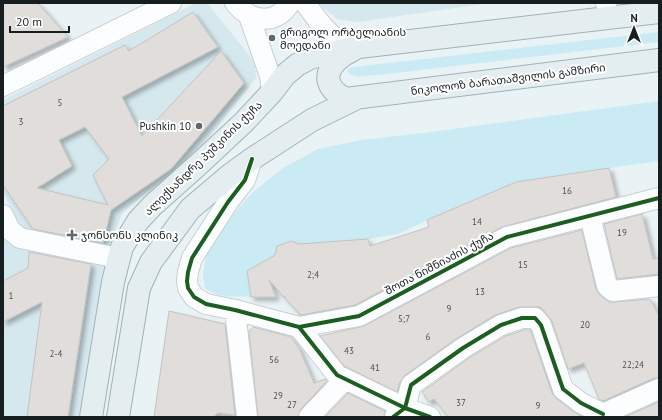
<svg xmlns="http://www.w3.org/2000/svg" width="662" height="420" font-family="'PT Sans','Noto Sans Georgian',sans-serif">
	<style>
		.built { fill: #d5e8ed }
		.green { fill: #cbebf4 }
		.building { fill: #e1ddda; stroke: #c2c3c3; fill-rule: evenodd; filter: url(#shadow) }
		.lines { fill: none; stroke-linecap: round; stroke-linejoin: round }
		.minor-casing { stroke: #c8cfd2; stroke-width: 22 }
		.primary-casing { stroke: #9fb3b7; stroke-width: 24 }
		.minor { stroke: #fcfdfe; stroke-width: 20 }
		.primary { stroke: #e4eef0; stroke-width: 22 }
		.cycleway-casing { stroke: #fff; stroke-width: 6 }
		.cycleway { stroke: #1b5e20; stroke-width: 4 }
		.poi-dot { fill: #60686b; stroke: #fff; stroke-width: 1.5 }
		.labels { text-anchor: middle; stroke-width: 4; stroke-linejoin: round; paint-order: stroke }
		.number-label { font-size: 9px; fill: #4c5050 }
		.poi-label { font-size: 11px; fill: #171e20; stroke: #fff; text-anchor: start }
		.street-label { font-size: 11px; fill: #171e20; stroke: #fff }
	</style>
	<defs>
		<filter id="shadow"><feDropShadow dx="3.5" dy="3.5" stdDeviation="2" flood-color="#0004"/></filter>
	</defs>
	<rect width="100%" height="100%" fill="#e9f2f5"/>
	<path class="built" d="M 196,3 L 207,3 L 250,56 L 255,65 L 256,78 L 195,155 L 123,212 L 108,250 L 24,232 L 3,193 L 3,100 Z
		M 318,3 L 490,3 L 357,22 L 337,19 Z
		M 3,224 L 110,261 L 85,417 L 3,417 Z"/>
	<path class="green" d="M 659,32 L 659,42 L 378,75 C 368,75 353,80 347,71 L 349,68 L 354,67 Z
		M 659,101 L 659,161 L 565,174 L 516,182 L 447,211 L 398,234 L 368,239 L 299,244 L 291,241 L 277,246 L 275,255 L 247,271 L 251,297 C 237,296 217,299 205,288 L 203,274 L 206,256 L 213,242 L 237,210 L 252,193 L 283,168 L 318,149 L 361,140 L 424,133 Z"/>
	<path class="building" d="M 3,3 L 38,3 L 68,37 L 3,67 Z
		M 193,12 L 218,47 L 122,97 L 142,136 L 221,51 L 244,83 L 171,169 L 111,210 L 103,243 L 33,229 L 3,185 L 3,106 L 125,45 L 129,51 ZM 85,127 L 109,159 L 93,175 L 108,205 L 37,188 L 72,166 L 59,140 Z
		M 609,168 L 616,197 L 502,227 L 355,305 L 301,315 L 285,298 L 286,297 L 284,297 L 269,280 L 276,297 L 251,297 L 247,271 L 275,255 L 277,246 L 291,241 L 299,244 L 368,239 L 370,246 L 429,227 L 427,220 L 516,182 Z
		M 642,214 L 653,259 L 659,258 L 659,274 L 617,279 L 604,224 Z
		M 582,230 L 596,289 L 600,295 L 609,302 L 614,302 L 650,299 L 659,316 L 659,378 L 654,378 L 603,401 L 599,399 L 584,363 L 568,369 L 552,321 L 544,311 L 540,307 L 519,307 L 495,315 L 456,339 L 404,376 L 400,382 L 397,392 L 344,366 L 320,336 L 364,326 L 511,248 Z
		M 29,252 L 91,264 L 68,417 L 27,417 L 42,302 L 3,322 L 3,281 L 28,268 Z
		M 169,311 L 225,324 L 235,415 L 218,413 L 213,417 L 154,417 Z
		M 253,327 L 291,337 L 299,348 L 314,383 L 325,379 L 327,381 L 301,409 L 298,417 L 258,417 L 249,331 Z
		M 524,330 L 530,330 L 531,331 L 552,393 L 556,398 L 574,412 L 583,417 L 448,417 L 434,399 L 429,402 L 422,392 L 469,358 L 506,336 Z
		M 348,393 L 385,411 L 384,417 L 325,417 Z
		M 659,402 L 659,417 L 624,417 Z"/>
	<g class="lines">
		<defs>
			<path id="minor" d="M 235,3 C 251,22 275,26 290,3
				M 305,3 C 315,16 326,34 341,41 C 347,44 353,45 359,47
				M 606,3 L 608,18
				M 249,16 L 270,76 L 272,92
				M 3,86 L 171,3
				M 252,159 L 245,180 L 228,202 L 192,258 L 188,272 L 187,281 L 188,288 L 194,297 L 206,304 L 235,310 L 299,327 L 337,375 L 405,408 L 430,417
				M 3,215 L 10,230 L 20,238 L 108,256 L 118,262
				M 590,216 L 607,286 L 613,291 L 659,286
				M 235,310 L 247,417
				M 299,327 L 359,316 L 507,237 L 659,198
				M 395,416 L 405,408 L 411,385 L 463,348 L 501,325 L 522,318 L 535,318 L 541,325 L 563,389 L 581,403 L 603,414
				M 309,417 L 345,379
				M 601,417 L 603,414 L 659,389"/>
			<path id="primary" d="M 353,50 C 328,61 316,84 346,99 L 659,60
				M 91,417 L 113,282 L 118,262 L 122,247 L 138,221 L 152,206 L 199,164 L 244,122 L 272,92 L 285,75 L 297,65 L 310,58 L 325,54 L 359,47 L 659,12
				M 118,417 L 139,288 L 151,262 L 190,209 L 230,175 L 252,159 L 312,120 L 357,98"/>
		</defs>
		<use href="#minor" class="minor-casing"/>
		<use href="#primary" class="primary-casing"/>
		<use href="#minor" class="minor"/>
		<use href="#primary" class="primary"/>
		<defs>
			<path id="cycleway" d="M 252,159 L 245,180 L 228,202 L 192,258 L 188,272 L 187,281 L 188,288 L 194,297 L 206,304 L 235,310 L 299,327 L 337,375 L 405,408 L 430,417
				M 299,327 L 359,316 L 507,237 L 659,198
				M 393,417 L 405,408 L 411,385 L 463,348 L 501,325 L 522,318 L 535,318 L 541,325 L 563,389 L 581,403 L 603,414"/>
		</defs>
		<use href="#cycleway" class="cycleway-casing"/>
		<use href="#cycleway" class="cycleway"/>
	</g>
	<g class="poi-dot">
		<circle cx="272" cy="38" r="4"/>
		<circle cx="199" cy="126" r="4"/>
		<path d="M70 229h4v4h4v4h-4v4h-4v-4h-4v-4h4z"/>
	</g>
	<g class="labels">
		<g class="number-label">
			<text x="60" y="106">5</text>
			<text x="21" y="125">3</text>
			<text x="567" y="194">16</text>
			<text x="477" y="225">14</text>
			<text x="622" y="236">19</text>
			<text x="523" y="268">15</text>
			<text x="313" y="278">2;4</text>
			<text x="480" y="295">13</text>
			<text x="11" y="299">1</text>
			<text x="449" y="312">9</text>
			<text x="404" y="322">5;7</text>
			<text x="585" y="328">20</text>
			<text x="428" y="340">6</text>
			<text x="349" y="354">43</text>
			<text x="56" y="357">2-4</text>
			<text x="274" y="363">56</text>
			<text x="633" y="368">22;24</text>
			<text x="375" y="371">41</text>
			<text x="278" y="399">29</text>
			<text x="461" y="406">37</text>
			<text x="292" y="408">27</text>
			<text x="538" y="409">9</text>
		</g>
		<g class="poi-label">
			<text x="280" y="36">გრიგოლ ორბელიანის<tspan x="280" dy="13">მოედანი</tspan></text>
			<text x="191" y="130" text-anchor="end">Pushkin 10</text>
			<text x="81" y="239">ჯონსონს კლინიკ</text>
		</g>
		<g class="street-label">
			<text transform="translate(508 79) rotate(-7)" y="4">ნიკოლოზ ბარათაშვილის გამზირი</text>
			<text transform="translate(203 158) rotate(-44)" y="4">ალექსანდრე პუშკინის ქუჩა</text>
			<text transform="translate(439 263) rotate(-28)" y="4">შოთა ნიშნიაძის ქუჩა</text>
		</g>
	</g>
	<rect width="662" height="420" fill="none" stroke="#171e20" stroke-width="8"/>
	<g transform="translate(634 28)" stroke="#ffffff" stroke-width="3" paint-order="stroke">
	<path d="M0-3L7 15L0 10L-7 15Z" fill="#171e20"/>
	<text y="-6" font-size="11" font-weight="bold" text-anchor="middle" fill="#171e20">N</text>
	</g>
	<path d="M10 26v6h59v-6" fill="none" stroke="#171e20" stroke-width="2"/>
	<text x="16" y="26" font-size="12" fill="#171e20" stroke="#ffffff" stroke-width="3" paint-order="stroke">20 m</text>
</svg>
